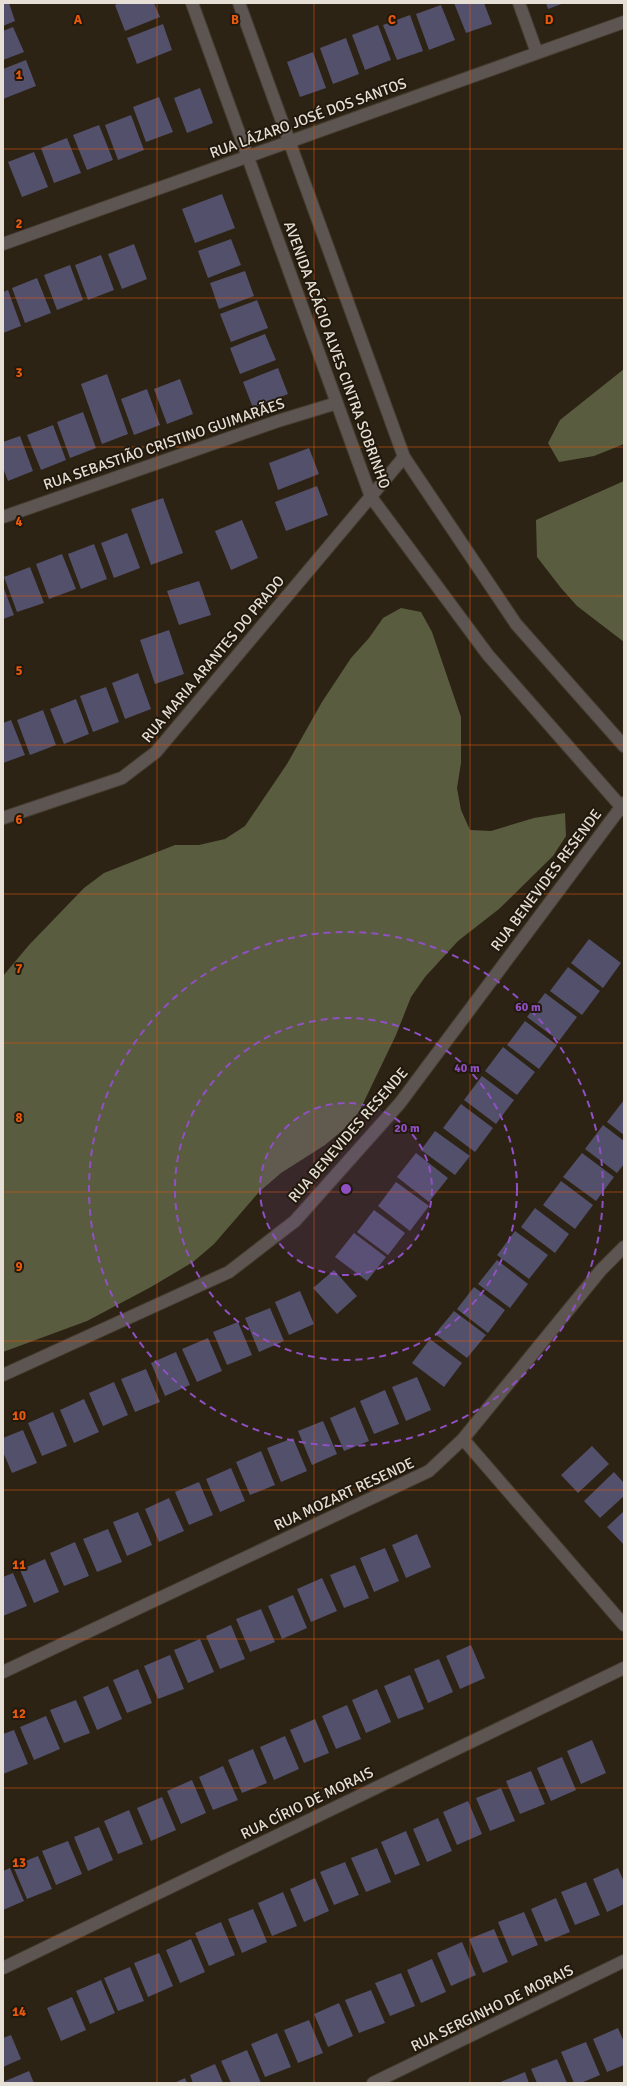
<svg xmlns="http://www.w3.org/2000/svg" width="627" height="2086" font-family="Signika,sans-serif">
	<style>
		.forest { fill: #595c3f }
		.building { fill: #53506b }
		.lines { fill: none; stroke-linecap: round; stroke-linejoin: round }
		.street-casing { stroke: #463d30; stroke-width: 14 }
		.street { stroke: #5c5551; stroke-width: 12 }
		.grid { fill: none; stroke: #e8590c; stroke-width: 1; stroke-opacity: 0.55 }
		.ring { fill: none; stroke: #9050c4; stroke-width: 2; stroke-dasharray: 7 5 }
		.labels { text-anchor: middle; stroke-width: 4; stroke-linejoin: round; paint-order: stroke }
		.street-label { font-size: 15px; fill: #e5dfd6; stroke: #22190c }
		.grid-label { font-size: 13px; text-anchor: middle; font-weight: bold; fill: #e8590c; stroke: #22190c; stroke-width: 4; stroke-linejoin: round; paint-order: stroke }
		.centre { fill: #9050c4; stroke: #22190c; stroke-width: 2 }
		.ring-label { font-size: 12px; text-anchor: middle; font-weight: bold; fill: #9050c4; stroke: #22190c; stroke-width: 4; stroke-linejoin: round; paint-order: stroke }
	</style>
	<rect width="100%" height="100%" fill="#2c2315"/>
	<path class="forest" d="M 624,369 L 624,444 L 594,456 L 559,462 L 548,443 L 560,420 Z
		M 624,481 L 624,642 L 577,606 L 561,588 L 537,557 L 536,520 Z
		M 401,608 L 421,612 L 432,632 L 461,717 L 461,763 L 457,788 L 461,810 L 470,830 L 491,831 L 534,818 L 565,813 L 566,836 L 553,856 L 499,909 L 458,941 L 425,977 L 411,997 L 396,1035 L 359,1112 L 343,1130 L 325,1145 L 281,1173 L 259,1192 L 214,1244 L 193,1262 L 151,1287 L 87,1321 L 3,1352 L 3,976 L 29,945 L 84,888 L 104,873 L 175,845 L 199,845 L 225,839 L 245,826 L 287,764 L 322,702 L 351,658 L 369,638 L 383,618 Z"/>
	<path class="building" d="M 3,3 L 9,3 L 15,21 L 3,26 Z
		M 119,3 L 154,3 L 160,17 L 125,31 L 115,5 Z
		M 454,3 L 484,3 L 492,24 L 466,33 Z
		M 546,3 L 564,3 L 548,9 Z
		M 441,5 L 455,40 L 429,50 L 416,14 Z
		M 410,15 L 423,51 L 397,60 L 383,25 Z
		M 163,24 L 172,50 L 137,64 L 127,38 Z
		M 378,25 L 391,60 L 365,70 L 352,35 Z
		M 13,27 L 24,52 L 3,60 L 3,31 Z
		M 346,38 L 359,74 L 333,84 L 320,48 Z
		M 313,52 L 326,88 L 300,97 L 287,62 Z
		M 26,60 L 36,86 L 3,99 L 3,69 Z
		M 200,88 L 213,123 L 187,133 L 174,98 Z
		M 159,97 L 173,132 L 146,142 L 133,107 Z
		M 131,115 L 144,150 L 118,160 L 105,125 Z
		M 99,125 L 113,160 L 87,170 L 73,135 Z
		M 67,138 L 81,173 L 54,183 L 41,148 Z
		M 34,152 L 48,187 L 22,197 L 8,162 Z
		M 222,194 L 235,228 L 195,243 L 182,209 Z
		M 231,239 L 241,265 L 208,278 L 198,251 Z
		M 134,244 L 147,279 L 122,289 L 108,254 Z
		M 101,255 L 114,290 L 88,300 L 75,265 Z
		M 70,265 L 83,300 L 57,310 L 44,275 Z
		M 245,271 L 254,296 L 219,309 L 210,283 Z
		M 37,278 L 51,313 L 25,323 L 12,288 Z
		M 8,290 L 21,326 L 3,333 L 3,292 Z
		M 257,300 L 268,328 L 231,342 L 220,314 Z
		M 265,334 L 276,360 L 240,374 L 230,348 Z
		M 278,368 L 288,394 L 253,408 L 243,382 Z
		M 107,374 L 128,434 L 102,444 L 81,384 Z
		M 180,379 L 193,414 L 167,424 L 154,389 Z
		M 147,389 L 160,425 L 134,435 L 121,399 Z
		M 83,412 L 96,448 L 70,458 L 57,422 Z
		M 53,425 L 66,460 L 41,470 L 27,435 Z
		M 20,436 L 33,471 L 8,481 L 3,468 L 3,442 Z
		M 309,448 L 319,474 L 278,490 L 269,463 Z
		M 317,486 L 328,515 L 286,531 L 275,502 Z
		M 163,498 L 183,553 L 151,565 L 131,509 Z
		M 242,520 L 258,558 L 231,570 L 215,531 Z
		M 127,533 L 140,568 L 114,578 L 101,543 Z
		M 94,544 L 107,579 L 81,589 L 68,554 Z
		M 62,554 L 76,589 L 49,599 L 36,564 Z
		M 30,567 L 44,603 L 17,612 L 4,577 Z
		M 199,581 L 211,615 L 179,625 L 167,591 Z
		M 3,586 L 14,615 L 3,619 Z
		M 169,630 L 184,674 L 155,684 L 140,640 Z
		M 138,673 L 151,709 L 125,719 L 112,683 Z
		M 106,687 L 119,722 L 93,732 L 80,696 Z
		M 76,699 L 89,734 L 64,744 L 50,709 Z
		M 43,710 L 56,745 L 30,755 L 17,720 Z
		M 11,720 L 25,755 L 3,763 L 3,723 Z
		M 589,939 L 621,963 L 603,988 L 571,963 Z
		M 568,967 L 600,991 L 582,1015 L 550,991 Z
		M 545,993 L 577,1017 L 559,1041 L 527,1017 Z
		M 525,1021 L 557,1045 L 539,1069 L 507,1045 Z
		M 503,1047 L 535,1072 L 517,1095 L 485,1071 Z
		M 482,1076 L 514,1100 L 496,1124 L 464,1100 Z
		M 624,1100 L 624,1135 L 607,1122 Z
		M 461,1104 L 493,1128 L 475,1152 L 443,1128 Z
		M 603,1125 L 624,1141 L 624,1164 L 617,1173 L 585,1149 Z
		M 435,1131 L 470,1156 L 455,1175 L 421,1150 Z
		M 416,1153 L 448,1178 L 429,1202 L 397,1177 Z
		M 582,1153 L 614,1177 L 596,1201 L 563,1177 Z
		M 561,1181 L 593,1205 L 575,1229 L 543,1205 Z
		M 396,1182 L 429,1206 L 410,1231 L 378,1206 Z
		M 535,1208 L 569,1234 L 555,1253 L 521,1227 Z
		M 374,1210 L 405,1233 L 388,1255 L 357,1232 Z
		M 515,1231 L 548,1255 L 529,1279 L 497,1255 Z
		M 354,1233 L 386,1257 L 367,1281 L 335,1257 Z
		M 497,1260 L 528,1284 L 510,1308 L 478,1284 Z
		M 334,1270 L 357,1296 L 337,1314 L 313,1288 Z
		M 474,1287 L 505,1310 L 488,1333 L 457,1309 Z
		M 300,1291 L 314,1324 L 289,1335 L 275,1302 Z
		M 270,1308 L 284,1341 L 259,1352 L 245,1318 Z
		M 454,1311 L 486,1335 L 467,1358 L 435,1334 Z
		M 238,1322 L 252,1355 L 227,1365 L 213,1332 Z
		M 208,1338 L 222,1371 L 197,1382 L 182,1349 Z
		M 430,1339 L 462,1363 L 444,1387 L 412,1363 Z
		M 176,1352 L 190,1385 L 165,1396 L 151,1363 Z
		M 146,1369 L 160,1402 L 135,1412 L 121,1379 Z
		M 417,1377 L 431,1410 L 406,1421 L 392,1387 Z
		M 114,1382 L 128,1415 L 103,1426 L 89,1393 Z
		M 385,1390 L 399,1424 L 374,1434 L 360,1401 Z
		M 84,1399 L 99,1432 L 74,1443 L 60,1410 Z
		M 355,1407 L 369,1441 L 344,1451 L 330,1418 Z
		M 53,1412 L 67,1446 L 42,1456 L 28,1423 Z
		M 323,1421 L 337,1454 L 312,1465 L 298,1431 Z
		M 23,1430 L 37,1463 L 12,1473 L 3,1452 L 3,1438 Z
		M 293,1438 L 307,1471 L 281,1482 L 267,1448 Z
		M 592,1446 L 609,1464 L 578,1493 L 561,1475 Z
		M 261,1451 L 275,1485 L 250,1495 L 236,1462 Z
		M 231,1468 L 245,1501 L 220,1512 L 206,1479 Z
		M 614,1472 L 624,1483 L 624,1496 L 600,1518 L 584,1501 Z
		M 199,1482 L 213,1515 L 189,1525 L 175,1492 Z
		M 169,1498 L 184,1531 L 159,1542 L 145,1509 Z
		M 624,1511 L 624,1545 L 607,1527 Z
		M 138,1512 L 152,1545 L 127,1556 L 113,1522 Z
		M 108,1529 L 122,1562 L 97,1572 L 83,1539 Z
		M 417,1534 L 431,1567 L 406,1578 L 392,1545 Z
		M 75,1542 L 89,1576 L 64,1586 L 50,1553 Z
		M 385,1548 L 399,1581 L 374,1592 L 360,1558 Z
		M 45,1559 L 59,1592 L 34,1603 L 20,1570 Z
		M 355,1565 L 369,1598 L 344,1608 L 330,1575 Z
		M 13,1573 L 27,1606 L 3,1616 L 3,1577 Z
		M 322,1578 L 337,1611 L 311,1622 L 297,1589 Z
		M 293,1595 L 307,1628 L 282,1639 L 268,1606 Z
		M 261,1609 L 275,1642 L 250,1652 L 236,1619 Z
		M 231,1625 L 245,1659 L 220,1669 L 206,1636 Z
		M 200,1639 L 214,1672 L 188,1683 L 174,1650 Z
		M 471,1645 L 485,1678 L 460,1689 L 446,1656 Z
		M 170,1655 L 184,1689 L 158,1699 L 144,1666 Z
		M 439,1659 L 453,1692 L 428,1703 L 414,1669 Z
		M 138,1669 L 152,1703 L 127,1713 L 113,1680 Z
		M 410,1675 L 424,1709 L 398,1719 L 384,1686 Z
		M 108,1686 L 122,1719 L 97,1730 L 83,1697 Z
		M 377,1689 L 391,1722 L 366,1733 L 352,1700 Z
		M 76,1700 L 90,1733 L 64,1743 L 50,1710 Z
		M 347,1705 L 361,1739 L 336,1749 L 322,1716 Z
		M 46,1716 L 60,1749 L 34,1760 L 20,1727 Z
		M 315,1719 L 329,1753 L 304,1763 L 290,1730 Z
		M 14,1730 L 28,1764 L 3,1774 L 3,1734 Z
		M 285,1736 L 299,1769 L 274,1780 L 260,1747 Z
		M 592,1740 L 606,1773 L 581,1784 L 567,1751 Z
		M 253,1749 L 267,1783 L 242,1793 L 228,1760 Z
		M 562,1757 L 576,1790 L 551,1801 L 537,1768 Z
		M 223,1766 L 238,1800 L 213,1810 L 199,1777 Z
		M 531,1771 L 545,1804 L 520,1814 L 506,1781 Z
		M 192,1780 L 206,1813 L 181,1824 L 167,1791 Z
		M 501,1788 L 515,1821 L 490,1831 L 476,1798 Z
		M 162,1797 L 176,1830 L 151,1841 L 137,1808 Z
		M 468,1801 L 482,1834 L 457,1845 L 443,1812 Z
		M 129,1810 L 143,1844 L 118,1854 L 104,1821 Z
		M 438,1818 L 452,1851 L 427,1862 L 413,1829 Z
		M 99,1827 L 113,1860 L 88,1871 L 74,1837 Z
		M 406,1831 L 420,1865 L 395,1875 L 381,1842 Z
		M 68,1841 L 82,1874 L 56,1885 L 42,1851 Z
		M 377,1848 L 391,1882 L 366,1892 L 351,1858 Z
		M 38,1856 L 52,1889 L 27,1899 L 13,1866 Z
		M 345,1862 L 359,1895 L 334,1905 L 320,1872 Z
		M 10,1868 L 24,1901 L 3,1910 L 3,1871 Z
		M 618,1868 L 624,1882 L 624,1904 L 607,1912 L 593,1879 Z
		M 315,1878 L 329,1911 L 304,1922 L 290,1889 Z
		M 586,1882 L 600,1915 L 575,1925 L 561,1892 Z
		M 283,1892 L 297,1926 L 272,1936 L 258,1903 Z
		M 556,1898 L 570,1932 L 545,1942 L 531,1909 Z
		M 253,1909 L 267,1942 L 242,1953 L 228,1919 Z
		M 524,1912 L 538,1945 L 512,1956 L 498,1922 Z
		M 221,1922 L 235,1955 L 209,1966 L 195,1933 Z
		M 494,1929 L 508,1962 L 483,1973 L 469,1939 Z
		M 191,1939 L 205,1972 L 180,1983 L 166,1950 Z
		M 462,1942 L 476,1975 L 451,1986 L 437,1953 Z
		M 159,1953 L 173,1986 L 148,1997 L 134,1963 Z
		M 432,1959 L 446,1992 L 421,2003 L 407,1970 Z
		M 130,1967 L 144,2001 L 118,2011 L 104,1978 Z
		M 401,1973 L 415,2006 L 390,2016 L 375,1983 Z
		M 101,1980 L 115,2013 L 90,2024 L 76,1991 Z
		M 371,1990 L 385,2023 L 359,2033 L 345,2000 Z
		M 72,1997 L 86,2030 L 61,2041 L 47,2008 Z
		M 339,2003 L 353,2036 L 328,2047 L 314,2014 Z
		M 309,2020 L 323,2053 L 298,2063 L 284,2030 Z
		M 618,2028 L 624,2042 L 624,2065 L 607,2072 L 593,2039 Z
		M 277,2033 L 291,2067 L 265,2077 L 251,2044 Z
		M 11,2035 L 21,2059 L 3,2067 L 3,2038 Z
		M 586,2042 L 600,2075 L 581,2083 L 574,2083 L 561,2052 Z
		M 247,2050 L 261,2083 L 231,2083 L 221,2061 Z
		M 557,2059 L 567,2083 L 537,2083 L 531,2069 Z
		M 215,2064 L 223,2083 L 193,2083 L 190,2075 Z
		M 29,2071 L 34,2083 L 3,2083 L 3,2082 Z
		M 525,2072 L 529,2083 L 498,2083 Z
		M 185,2078 L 187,2083 L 174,2083 Z"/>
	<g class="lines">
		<defs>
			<path id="street" d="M 192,3 L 371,497 L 488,655 L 624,810
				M 239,3 L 404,457 L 516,624 L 624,746
				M 519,3 L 537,53
				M 3,244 L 624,22
				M 3,517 L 278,421 L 337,403
				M 3,818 L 122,778 L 156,752 L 404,457
				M 3,1375 L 229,1272 L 295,1221 L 400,1103 L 624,803
				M 463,1439 L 624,1625
				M 3,1672 L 429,1471 L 463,1439 L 601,1270 L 624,1247
				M 3,1968 L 624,1668
				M 373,2083 L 624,1961"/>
		</defs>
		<use href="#street" class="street-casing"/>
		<use href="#street" class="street"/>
	</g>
	<path class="grid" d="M 157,3 L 157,2083M 314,3 L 314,2083M 470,3 L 470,2083M 3,149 L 624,149M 3,298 L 624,298M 3,447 L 624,447M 3,596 L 624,596M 3,745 L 624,745M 3,894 L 624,894M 3,1043 L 624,1043M 3,1192 L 624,1192M 3,1341 L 624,1341M 3,1490 L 624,1490M 3,1639 L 624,1639M 3,1788 L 624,1788M 3,1937 L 624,1937"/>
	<circle cx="346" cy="1189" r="86" fill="#9050c4" fill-opacity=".12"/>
	<g class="ring">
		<circle cx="346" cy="1189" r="86"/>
		<circle cx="346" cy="1189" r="171"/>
		<circle cx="346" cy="1189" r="257"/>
	</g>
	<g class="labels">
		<g class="street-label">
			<text transform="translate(308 118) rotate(-20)" y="5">RUA LÁZARO JOSÉ DOS SANTOS</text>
			<text transform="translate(337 355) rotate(70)" y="5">AVENIDA ACÁCIO ALVES CINTRA SOBRINHO</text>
			<text transform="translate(164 444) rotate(-19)" y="5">RUA SEBASTIÃO CRISTINO GUIMARÃES</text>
			<text transform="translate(213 659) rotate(-50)" y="5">RUA MARIA ARANTES DO PRADO</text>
			<text transform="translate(546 880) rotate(-53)" y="5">RUA BENEVIDES RESENDE</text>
			<text transform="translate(348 1135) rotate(-49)" y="5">RUA BENEVIDES RESENDE</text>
			<text transform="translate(344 1494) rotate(-25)" y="5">RUA MOZART RESENDE</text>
			<text transform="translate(307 1803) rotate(-26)" y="5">RUA CÍRIO DE MORAIS</text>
			<text transform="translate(492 2008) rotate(-26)" y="5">RUA SERGINHO DE MORAIS</text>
		</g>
	</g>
	<g class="grid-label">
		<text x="78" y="24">A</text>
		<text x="235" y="24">B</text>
		<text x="392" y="24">C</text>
		<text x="549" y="24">D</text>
		<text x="19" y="79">1</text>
		<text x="19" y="228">2</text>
		<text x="19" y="377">3</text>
		<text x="19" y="526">4</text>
		<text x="19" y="675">5</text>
		<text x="19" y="824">6</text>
		<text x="19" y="973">7</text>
		<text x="19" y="1122">8</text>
		<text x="19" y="1271">9</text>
		<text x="19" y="1420">10</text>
		<text x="19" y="1569">11</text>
		<text x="19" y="1718">12</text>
		<text x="19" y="1867">13</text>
		<text x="19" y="2016">14</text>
	</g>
	<circle cx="346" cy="1189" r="6" class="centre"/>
	<g class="ring-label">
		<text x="528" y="1011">60 m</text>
		<text x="467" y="1072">40 m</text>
		<text x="407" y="1132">20 m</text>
	</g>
	<rect width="627" height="2086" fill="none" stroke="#e5dfd6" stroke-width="8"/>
</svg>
